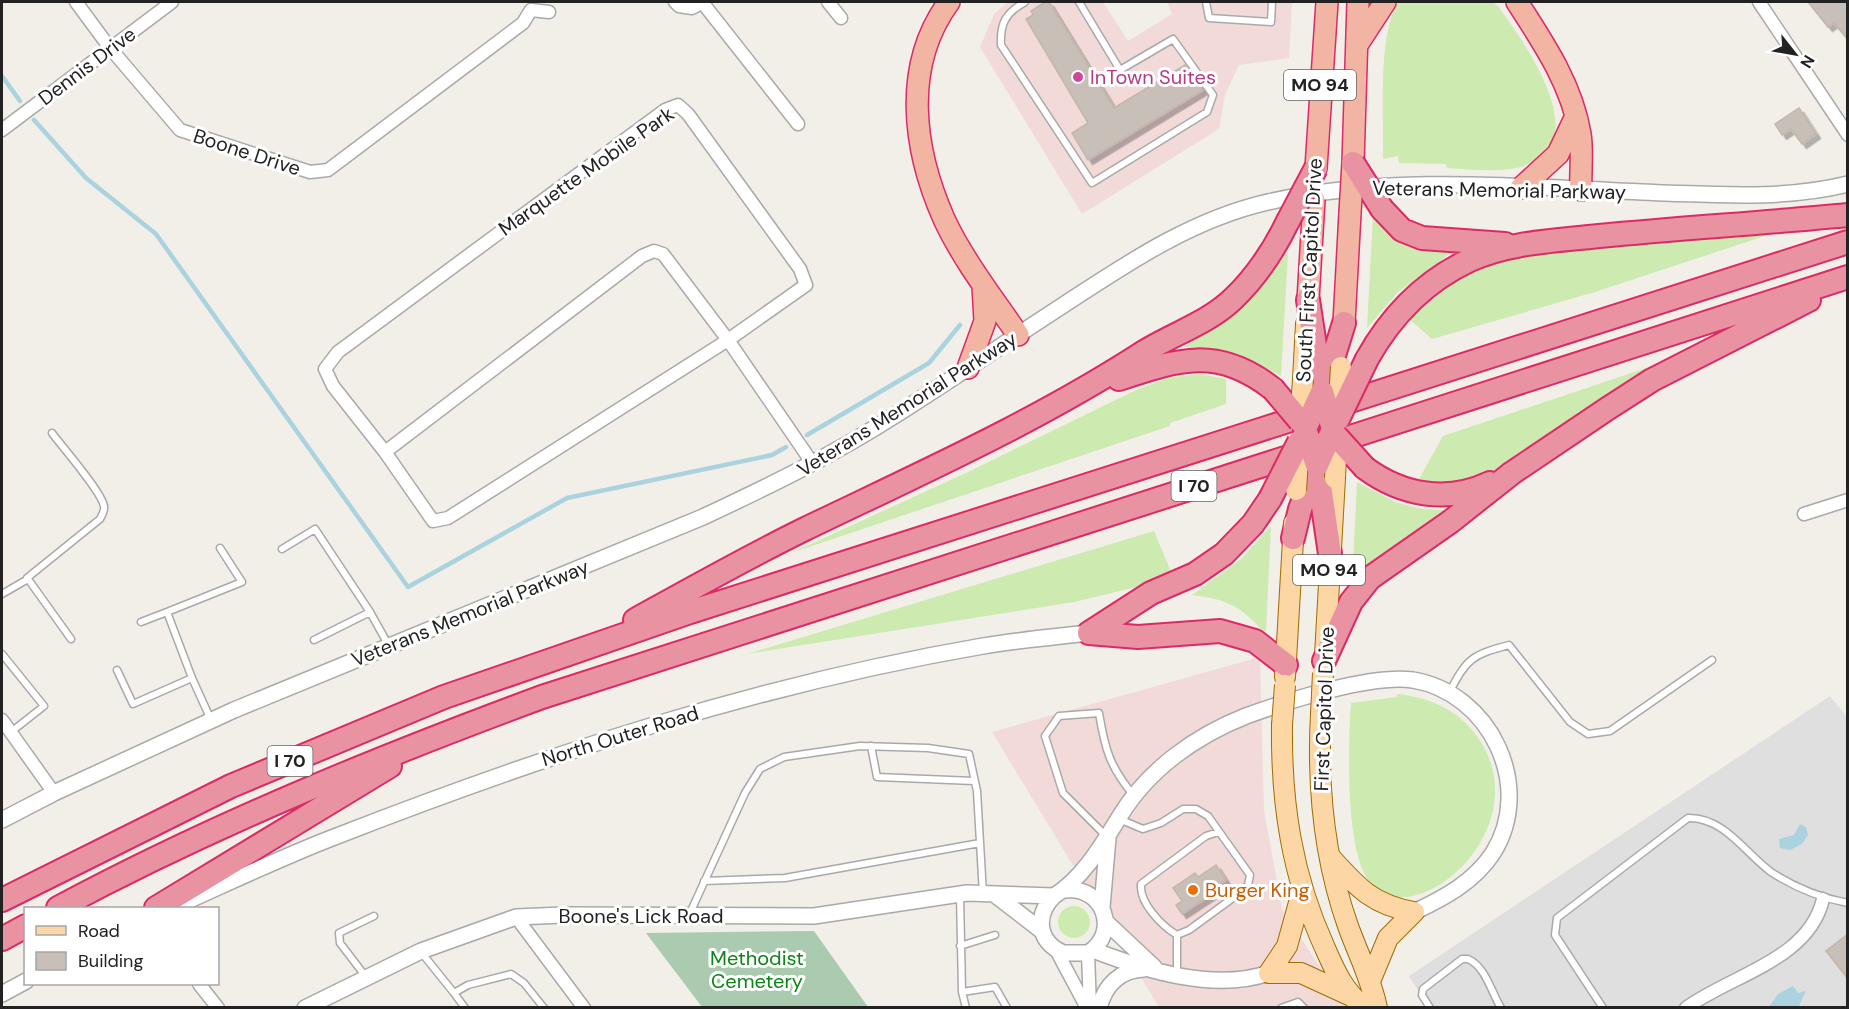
<svg xmlns="http://www.w3.org/2000/svg" width="1849" height="1009" font-family="'DM Sans',sans-serif">
	<style>
		.residential { fill: #e0dfdf }
		.commercial { fill: #f2dad9 }
		.grass { fill: #cdebb0 }
		.cemetery { fill: #aacbaf }
		.water { fill: #aad3df }
		.lines { fill: none; stroke-linecap: round; stroke-linejoin: round }
		.stream { stroke: #aad3df; stroke-width: 4.5 }
		.building { fill: #c7bfb8; stroke: #c4b6ab; stroke-width: 1.5; filter: url(#shadow) }
		.service-casing { stroke: #a9a9a9; stroke-width: 9 }
		.minor-casing { stroke: #a9a9a9; stroke-width: 15 }
		.tertiary-casing { stroke: #a9a9a9; stroke-width: 18 }
		.primary-casing { stroke: #a06b00; stroke-width: 22 }
		.trunk-casing { stroke: #dc2a67; stroke-width: 24 }
		.motorway-casing { stroke: #dc2a67; stroke-width: 26 }
		.service { stroke: #fff; stroke-width: 6 }
		.minor { stroke: #fff; stroke-width: 12 }
		.tertiary { stroke: #fff; stroke-width: 15 }
		.primary { stroke: #fcd6a4; stroke-width: 20 }
		.trunk { stroke: #f2b4a3; stroke-width: 21 }
		.motorway { stroke: #e892a2; stroke-width: 22 }
		.primary-bridge-casing { stroke: #a06b00; stroke-width: 22; stroke-linecap: butt }
		.trunk-bridge-casing { stroke: #dc2a67; stroke-width: 24; stroke-linecap: butt }
		.motorway-bridge-casing { stroke: #dc2a67; stroke-width: 26; stroke-linecap: butt }
		.primary-bridge { stroke: #fcd6a4; stroke-width: 20 }
		.trunk-bridge { stroke: #f2b4a3; stroke-width: 21 }
		.motorway-bridge { stroke: #e892a2; stroke-width: 22 }
		.hotel-dot { fill: #d1479c; stroke: #fff; stroke-width: 2 }
		.food-dot { fill: #e8710a; stroke: #fff; stroke-width: 2 }
		.labels { text-anchor: middle; stroke-width: 6; stroke-linejoin: round; paint-order: stroke }
		.shield { fill: #fff; stroke: #646464; stroke-width: 1.5 }
		.shield-label { font-size: 18px; font-weight: bold; fill: #222 }
		.street-label { font-size: 20px; fill: #222; stroke: #fff }
		.hotel-label { font-size: 20px; fill: #b23c85; stroke: #fff; text-anchor: start }
		.food-label { font-size: 20px; fill: #c56008; stroke: #fff; text-anchor: start }
		.park-label { font-size: 20px; fill: #0c8416; stroke: #fff }
	</style>
	<defs>
		<filter id="shadow"><feDropShadow dx="4.5" dy="4.5" stdDeviation="0" flood-color="#0004"/></filter>
	</defs>
	<rect width="100%" height="100%" fill="#f2efe9"/>
	<path class="residential" d="M 1830,696 L 1847,717 L 1847,1007 L 1428,1007 L 1409,976 Z"/>
	<path class="commercial" d="M 1008,2 L 1103,2 L 1128,41 L 1172,14 L 1167,2 L 1292,2 L 1289,58 L 1239,65 L 1225,95 L 1219,129 L 1082,214 L 980,47 L 994,14 Z
		M 1260,657 L 1264,810 L 1282,909 L 1346,1007 L 1159,1007 L 992,732 Z"/>
	<path class="grass" d="M 1399,2 L 1493,2 L 1498,6 C 1527,46 1604,153 1511,169 C 1490,172 1468,169 1447,168 L 1446,164 L 1399,163 L 1398,156 L 1383,159 C 1384,121 1377,30 1399,2 Z
		M 1373,215 L 1421,249 L 1452,252 L 1398,292 L 1367,328 Z
		M 1777,232 L 1595,292 L 1432,339 L 1409,319 L 1457,280 L 1499,261 L 1528,255 L 1622,243 Z
		M 1286,253 L 1288,254 L 1281,376 L 1237,354 L 1213,349 L 1184,347 L 1241,310 L 1265,284 Z
		M 1661,363 L 1486,475 L 1447,484 L 1418,481 L 1443,436 Z
		M 1201,374 L 1226,379 L 1226,404 L 1170,423 L 1170,426 L 791,553 L 968,472 L 1138,389 L 1171,377 Z
		M 1357,482 L 1395,502 L 1422,509 L 1448,510 L 1352,584 Z
		M 1271,526 L 1266,631 L 1264,632 C 1239,605 1228,600 1192,595 L 1241,559 Z
		M 1154,531 L 1172,574 L 1145,585 L 1074,602 L 747,654 Z
		M 1397,694 C 1433,698 1461,711 1481,742 C 1540,838 1397,949 1363,871 C 1346,831 1348,746 1351,703 L 1397,697 Z
		M1058 922a16 16 0 1 1 32 0a16 16 0 1 1-32 0Z"/>
	<path class="cemetery" d="M 814,931 L 868,1007 L 702,1007 L 646,933 Z"/>
	<path class="water" d="M 1800,824 L 1806,827 L 1808,835 L 1802,844 L 1790,850 L 1780,848 L 1779,839 L 1794,835 Z
		M 1793,986 L 1798,993 L 1806,991 L 1799,1006 L 1769,1007 L 1778,994 Z"/>
	<g class="lines">
		<path class="stream" d="M 2,76 L 20,101
			M 34,120 L 86,178 L 156,234 L 408,587 L 567,498 L 772,455 L 786,447
			M 807,435 L 929,363 L 960,325"/>
	</g>
	<path class="building" d="M 1045,2 L 1049,2 L 1114,108 L 1185,65 L 1203,90 L 1088,160 L 1072,133 L 1088,123 L 1026,19 L 1033,15 L 1031,11 Z
		M 1808,2 L 1848,2 L 1848,40 L 1834,23 L 1828,27 Z
		M 1799,108 L 1816,134 L 1802,144 L 1791,129 L 1782,135 L 1775,124 Z
		M 1216,865 L 1226,880 L 1209,892 L 1211,895 L 1182,914 L 1176,905 L 1182,901 L 1173,888 L 1195,873 L 1198,877 Z
		M 1848,934 L 1848,979 L 1826,951 Z"/>
	<g class="lines">
		<defs>
			<path id="service" d="M 1025,2 C 1005,13 1000,24 1001,45 L 1092,183 L 1207,112 L 1213,95 L 1173,39 L 1120,70 L 1079,2
				M 1206,2 L 1209,18 L 1271,22 L 1272,2
				M 282,549 L 315,529 L 370,612
				M 27,578 L 100,519 C 102,515 105,511 104,506 C 101,491 63,448 52,433
				M 2,594 L 28,579 L 71,639
				M 167,612 L 242,582 L 220,548
				M 141,622 L 167,612 L 192,678 L 211,720
				M 314,640 L 370,612 L 389,646
				M 2,654 L 44,706 L 11,732
				M 117,670 L 133,704 L 192,678
				M 1449,693 C 1467,658 1472,655 1509,645 L 1570,722 L 1588,734 L 1610,731 L 1712,660
				M 871,746 L 877,777 L 974,781
				M 1119,819 L 1143,829 L 1161,823 L 1183,809 L 1196,809 L 1208,816 L 1250,875 L 1248,885 L 1241,892 L 1189,930 L 1177,935
				M 1107,837 L 1063,793 L 1045,736 L 1059,716 L 1099,713 C 1105,750 1110,767 1134,796
				M 704,881 L 785,878 L 980,843
				M 960,895 L 962,992
				M 690,913 L 745,793 L 760,769 L 784,757 L 860,746 L 928,748 L 969,754 L 977,791 L 983,894
				M 1177,935 C 1162,926 1139,903 1141,884 L 1206,836 L 1218,832
				M 960,946 L 995,935
				M 421,952 L 454,993
				M 1177,974 L 1177,935
				M 366,977 L 340,943 L 339,933 L 374,916
				M 465,1008 L 454,993 L 468,985 L 511,974 L 524,983 L 544,1008
				M 966,1008 L 962,992 L 995,987 L 1007,1008
				M 1281,1008 L 1298,1002 L 1304,1008
				M 1430,1008 L 1422,995 L 1423,989 L 1462,959 L 1468,959 C 1486,967 1491,992 1501,1008
				M 1603,1008 L 1555,935 L 1557,918 L 1688,818 C 1724,817 1745,853 1771,872 C 1794,887 1821,898 1848,903"/>
			<path id="minor" d="M 76,2 L 110,48 L 180,130 L 310,172 L 328,170 L 523,23 L 531,10
				M 675,2 L 679,6 L 692,8 L 703,2
				M 702,2 L 798,124
				M 828,2 L 841,18
				M 1759,2 L 1848,135
				M 531,10 L 549,12
				M 678,105 L 688,114 L 800,269 L 806,285 L 728,340 L 448,518 L 433,521 L 385,452 L 333,386 L 325,369 L 338,352 L 665,110 Z
				M 2,130 L 172,2
				M 385,452 L 642,256 L 654,251 L 663,254 L 728,340 L 813,464
				M 1804,514 L 1848,500
				M 2,720 L 54,793
				M 516,917 L 584,1008
				M 1056,950 L 1087,1008
				M 1088,953 L 1090,1008
				M 199,984 L 218,1008
				M 1686,1008 C 1731,975 1809,960 1823,899"/>
			<path id="tertiary" d="M 2,820 L 54,793 L 234,710 L 703,517 C 769,486 833,455 894,416 C 952,379 1008,341 1065,304 C 1129,262 1193,219 1268,202 C 1397,173 1532,188 1663,193 C 1725,195 1787,199 1848,184
				M 994,894 L 1042,931
				M 1054,896 C 1035,915 1037,941 1063,953 L 1088,953 C 1121,932 1103,886 1066,890
				M 174,907 C 228,883 282,857 337,836 C 547,754 761,684 983,646 C 1018,640 1054,637 1089,633
				M 1102,907 L 1108,838
				M 1106,922 L 1154,967
				M 1093,950 C 1145,970 1214,992 1269,973
				M 2,994 L 26,981
				M 305,1008 L 421,951 L 516,917 L 563,915 L 814,916 L 967,893 L 1054,896 C 1083,878 1102,845 1120,816 C 1148,770 1195,736 1246,716 C 1287,701 1371,674 1413,680 C 1490,693 1535,786 1493,853 C 1474,882 1444,898 1414,912
				M 1099,1008 C 1105,985 1120,970 1144,969"/>
			<path id="primary" d="M 1303,379 L 1306,324
				M 1325,655 L 1335,478
				M 1285,677 L 1294,523
				M 1321,714 C 1317,786 1324,858 1348,926 C 1358,954 1371,978 1377,1008
				M 1282,725 C 1281,804 1292,876 1325,948 C 1335,971 1344,992 1365,1008
				M 1331,858 C 1358,888 1373,905 1414,912
				M 1269,973 L 1287,946 L 1302,892
				M 1269,973 L 1301,973 L 1349,995
				M 1371,979 L 1388,938 L 1414,912"/>
			<path id="trunk" d="M 949,2 C 902,66 913,149 944,219 C 963,260 993,298 1018,335
				M 1517,2 C 1543,42 1572,85 1580,134 C 1583,152 1580,172 1581,190
				M 1357,45 L 1385,2
				M 1353,163 L 1358,2
				M 1316,168 L 1327,2
				M 1521,188 L 1558,154 L 1576,116
				M 1308,300 L 1314,200
				M 1344,323 L 1350,213
				M 968,368 L 985,321 L 983,286"/>
			<path id="motorway" d="M 1382,209 L 1402,230 L 1422,238 L 1505,244
				M 1308,300 L 1322,392
				M 1367,359 C 1391,316 1425,281 1470,260 C 1510,242 1555,241 1599,236 C 1682,228 1765,223 1848,215
				M 1119,379 C 1179,359 1218,346 1273,389
				M 1324,388 L 1344,323
				M 1317,465 L 1330,554
				M 1365,468 C 1403,496 1448,503 1490,483
				M 1293,538 L 1300,509 L 1315,469
				M 635,620 C 691,589 746,558 803,530 C 919,474 1036,422 1144,352 C 1173,334 1208,323 1233,299 C 1257,276 1274,250 1288,221
				M 1089,633 L 1151,593 L 1195,574 L 1224,554 L 1253,524 L 1270,499
				M 1089,633 L 1138,637 L 1220,631 L 1255,641 L 1286,665
				M 1324,661 L 1351,602 L 1370,578 L 1450,522 L 1512,473 L 1607,409 L 1652,380 L 1809,300
				M 2,900 L 231,786 L 444,697 L 690,612 L 1848,242
				M 58,908 C 213,825 377,758 542,697 L 1848,277
				M 156,908 L 390,766
				M 2,939 L 26,926"/>
		</defs>
		<use href="#service" class="service-casing"/>
		<use href="#minor" class="minor-casing"/>
		<use href="#tertiary" class="tertiary-casing"/>
		<use href="#primary" class="primary-casing"/>
		<use href="#trunk" class="trunk-casing"/>
		<use href="#motorway" class="motorway-casing"/>
		<use href="#service" class="service"/>
		<use href="#minor" class="minor"/>
		<use href="#tertiary" class="tertiary"/>
		<use href="#primary" class="primary"/>
		<use href="#trunk" class="trunk"/>
		<use href="#motorway" class="motorway"/>
		<defs>
			<path id="primary-bridge" d="M 1338,416 L 1341,367
				M 1300,421 L 1303,379
				M 1335,478 L 1337,437
				M 1296,490 L 1299,444
				M 1321,714 L 1323,673
				M 1282,725 L 1285,685"/>
			<path id="trunk-bridge" d="M 1350,213 L 1353,163"/>
			<path id="motorway-bridge" d="M 1353,163 L 1382,209
				M 1288,221 L 1316,168
				M 1273,389 L 1300,421
				M 1338,419 L 1367,359
				M 1337,437 L 1365,468
				M 1317,465 L 1305,429 L 1322,392
				M 1317,465 L 1333,429 L 1322,392
				M 1270,499 L 1299,442"/>
		</defs>
		<use href="#primary-bridge" class="primary-bridge-casing"/>
		<use href="#trunk-bridge" class="trunk-bridge-casing"/>
		<use href="#motorway-bridge" class="motorway-bridge-casing"/>
		<use href="#primary-bridge" class="primary-bridge"/>
		<use href="#trunk-bridge" class="trunk-bridge"/>
		<use href="#motorway-bridge" class="motorway-bridge"/>
	</g>
	<circle class="hotel-dot" cx="1078" cy="77" r="6"/>
	<circle class="food-dot" cx="1193" cy="890" r="6"/>
	<g class="labels">
		<g class="shield">
			<rect x="1284" y="70" width="72" height="30" rx="4.5"/>
			<rect x="1171.5" y="471" width="45" height="30" rx="4.5"/>
			<rect x="1293" y="555" width="72" height="30" rx="4.5"/>
			<rect x="267.5" y="746" width="45" height="30" rx="4.5"/>
		</g>
		<g class="shield-label">
			<text x="1320" y="91">MO 94</text>
			<text x="1194" y="492">I 70</text>
			<text x="1329" y="576">MO 94</text>
			<text x="290" y="767">I 70</text>
		</g>
		<g class="street-label">
			<text transform="translate(87 66) rotate(-37)" y="7">Dennis Drive</text>
			<text transform="translate(247 152) rotate(18)" y="7">Boone Drive</text>
			<text transform="translate(586 171) rotate(-35)" y="7">Marquette Mobile Park</text>
			<text transform="translate(1499 190) rotate(1)" y="7">Veterans Memorial Parkway</text>
			<text transform="translate(1309 270) rotate(-87)" y="7">South First Capitol Drive</text>
			<text transform="translate(907 404) rotate(-32)" y="7">Veterans Memorial Parkway</text>
			<text transform="translate(470 613) rotate(-22)" y="7">Veterans Memorial Parkway</text>
			<text transform="translate(1324 709) rotate(-88)" y="7">First Capitol Drive</text>
			<text transform="translate(620 736) rotate(-17)" y="7">North Outer Road</text>
			<text x="641" y="923">Boone's Lick Road</text>
		</g>
		<g class="hotel-label">
			<text x="1090" y="84">InTown Suites</text>
		</g>
		<g class="food-label">
			<text x="1205" y="897">Burger King</text>
		</g>
		<g class="park-label">
			<text x="757" y="965">Methodist<tspan x="757" dy="23">Cemetery</tspan></text>
		</g>
	</g>
	<rect width="1849" height="1009" fill="none" stroke="#222222" stroke-width="6"/>
	<rect x="24" y="907" width="195" height="78" fill="#ffffff" stroke="#a7a7a7" stroke-width="1.5"/>
	<rect x="36" y="926" width="30" height="9" fill="#fcd6a4" stroke="#a7a7a7" stroke-width="1.5"/>
	<text x="78" y="937" font-size="18" fill="#222222">Road</text>
	<rect x="36" y="952" width="30" height="18" fill="#c7bfb8" stroke="#a7a7a7" stroke-width="1.5"/>
	<text x="78" y="967" font-size="18" fill="#222222">Building</text>
	<g transform="translate(1795 54) rotate(121)" stroke="#ffffff" stroke-width="4.5" paint-order="stroke">
	<path d="M0-4.5L10 22L0 15L-10 22Z" fill="#222222"/>
	<text y="-9" font-size="16" font-weight="bold" text-anchor="middle" fill="#222222">N</text>
	</g>
</svg>
